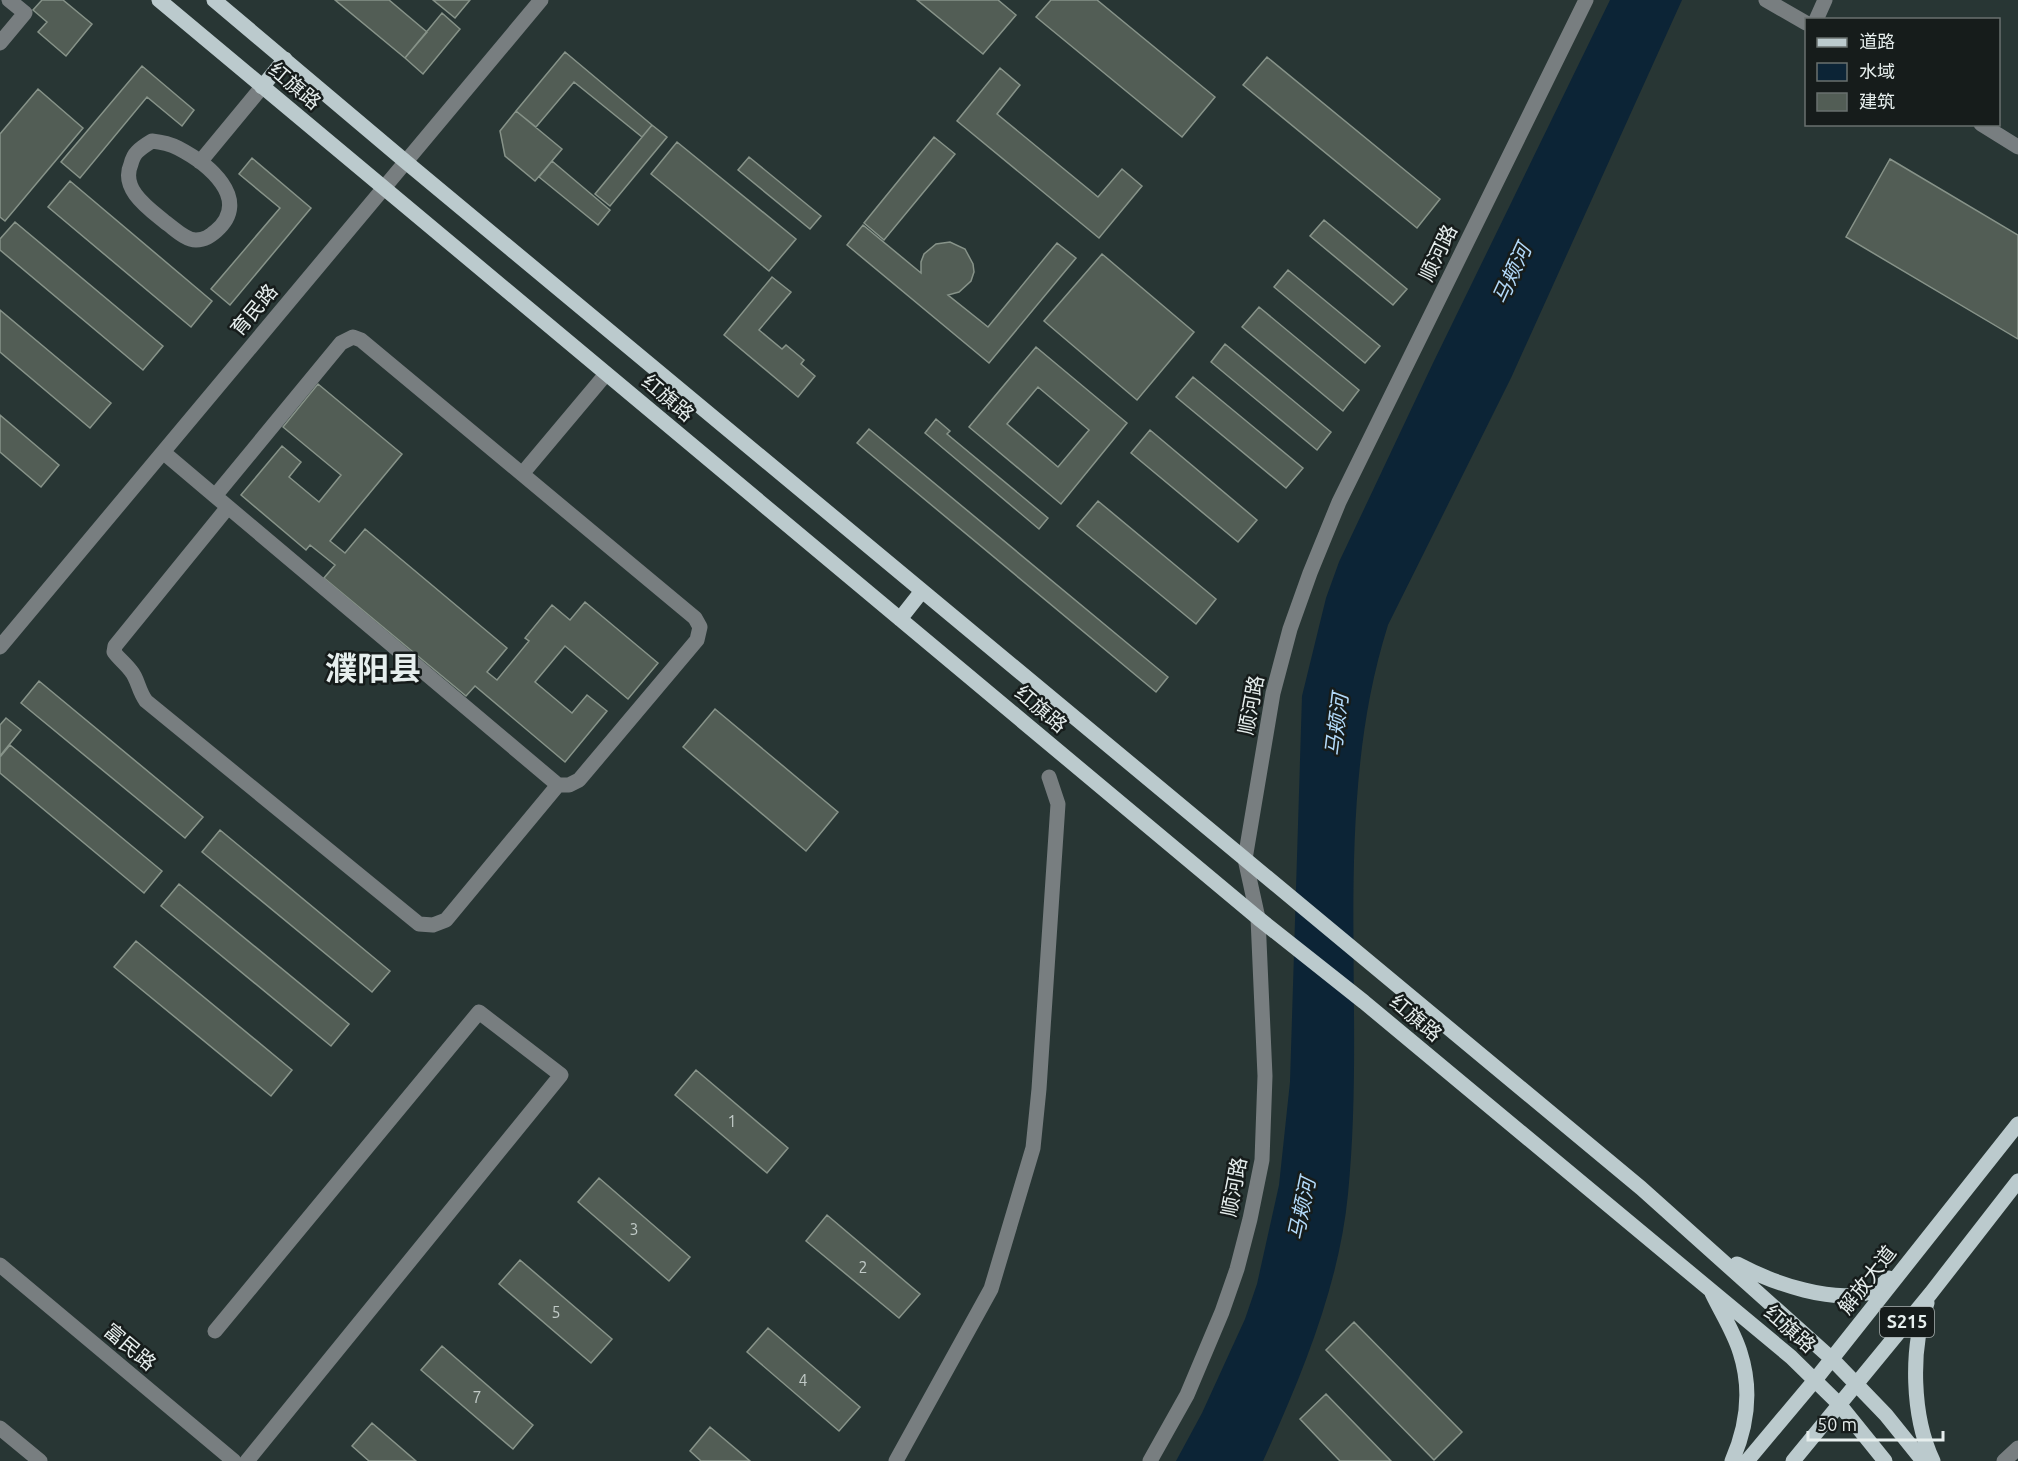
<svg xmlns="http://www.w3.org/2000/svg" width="2018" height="1461" font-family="Ubuntu,'Noto Sans SC',sans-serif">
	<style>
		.water { fill: #0c2436 }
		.building { fill: #525d55; stroke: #879389; stroke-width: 1.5; fill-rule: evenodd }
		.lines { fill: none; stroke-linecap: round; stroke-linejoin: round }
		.minor { stroke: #787e80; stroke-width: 15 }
		.major { stroke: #bbcacd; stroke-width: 15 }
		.labels { text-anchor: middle; stroke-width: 5; stroke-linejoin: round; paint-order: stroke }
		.number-label { font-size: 16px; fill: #c1cac7 }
		.shield { fill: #161c1b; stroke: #a8afae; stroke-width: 1.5 }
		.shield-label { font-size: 18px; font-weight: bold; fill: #e6eeed }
		.street-label { font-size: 20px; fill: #e6eeed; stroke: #161c1b }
		.water-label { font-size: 21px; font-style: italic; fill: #b3dafa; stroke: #161c1b }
		.town-label { font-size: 32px; font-weight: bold; fill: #e6eeed; stroke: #161c1b }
	</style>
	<rect width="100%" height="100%" fill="#283634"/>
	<path class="water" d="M 1610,0 L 1682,0 L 1511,378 L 1388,625 C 1330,809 1367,1004 1348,1194 C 1339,1287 1301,1377 1263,1461 L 1176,1461 L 1202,1413 L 1245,1319 L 1257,1284 L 1279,1185 L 1290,1082 L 1302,696 L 1326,598 L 1339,562 L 1433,363 Z"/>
	<path class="building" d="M 42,0 L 63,0 L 92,24 L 66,56 L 38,32 L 47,22 L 33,10 Z
		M 335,0 L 389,0 L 427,32 L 405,58 Z
		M 433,0 L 470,0 L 455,18 Z
		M 917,0 L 998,0 L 1016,15 L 983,54 Z
		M 1051,0 L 1097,0 L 1215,97 L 1182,137 L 1036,17 Z
		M 442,13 L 460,29 L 423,74 L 405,58 Z
		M 565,52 L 652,125 L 642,137 L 574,82 L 536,127 L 516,111 Z
		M 1267,57 L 1440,199 L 1417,228 L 1243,85 Z
		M 142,66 L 194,110 L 182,126 L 147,97 L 80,178 L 61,162 Z
		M 1000,68 L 1020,85 L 997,114 L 1098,197 L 1122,169 L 1142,186 L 1099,238 L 957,121 Z
		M 38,89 L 83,128 L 5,221 L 0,217 L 0,134 Z
		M 516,111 L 562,149 L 535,181 L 505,156 L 500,131 Z
		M 652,125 L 667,137 L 610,206 L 595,194 Z
		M 934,137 L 955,154 L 884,240 L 864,223 Z
		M 677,142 L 796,239 L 769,271 L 651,174 Z
		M 749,157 L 821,216 L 810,229 L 738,170 Z
		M 252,158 L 311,208 L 230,305 L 211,289 L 280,208 L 239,174 Z
		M 1890,159 L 2018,235 L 2018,339 L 1846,237 Z
		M 552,161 L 610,210 L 598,225 L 539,177 Z
		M 70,181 L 212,301 L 191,327 L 48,207 Z
		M 1324,220 L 1407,289 L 1393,305 L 1310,236 Z
		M 15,222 L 163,346 L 143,370 L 0,250 L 0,239 Z
		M 863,225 L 921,273 L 921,262 L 924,254 L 936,244 L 950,242 L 965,249 L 973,264 L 974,272 L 971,281 L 959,292 L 948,295 L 988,327 L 1057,243 L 1076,258 L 989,363 L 847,245 Z
		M 1102,254 L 1194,332 L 1137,400 L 1044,321 Z
		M 1288,270 L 1380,346 L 1365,363 L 1274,287 Z
		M 772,277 L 791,292 L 759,330 L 782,349 L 786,345 L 804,360 L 801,364 L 815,376 L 798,397 L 724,335 Z
		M 1259,307 L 1359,390 L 1343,411 L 1242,327 Z
		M 0,310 L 111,403 L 90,428 L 0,352 Z
		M 1225,344 L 1331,432 L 1317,450 L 1211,362 Z
		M 1036,347 L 1127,423 L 1061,504 L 969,427 ZM 1038,387 L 1089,430 L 1058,467 L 1007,424 Z
		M 1193,377 L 1303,468 L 1286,488 L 1176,397 Z
		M 318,384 L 402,454 L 330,541 L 345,553 L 365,529 L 507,648 L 487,672 L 497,680 L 529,641 L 525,638 L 552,605 L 570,620 L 585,602 L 658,663 L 628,699 L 565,646 L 535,682 L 572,713 L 587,695 L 607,711 L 565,762 L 475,686 L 466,696 L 324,578 L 335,565 L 310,545 L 306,550 L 241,495 L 282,446 L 301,462 L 289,477 L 319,502 L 341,475 L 283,427 Z
		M 0,415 L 59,465 L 41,487 L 0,452 Z
		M 936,419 L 950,431 L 947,434 L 1048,518 L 1039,529 L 925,433 Z
		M 869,429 L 1168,677 L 1156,692 L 857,443 Z
		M 1150,430 L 1257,520 L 1238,542 L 1131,453 Z
		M 1098,501 L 1216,599 L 1196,624 L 1077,526 Z
		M 39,681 L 203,817 L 185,838 L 21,703 Z
		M 715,709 L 838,812 L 806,851 L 683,747 Z
		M 6,718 L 21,730 L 0,756 L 0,725 Z
		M 10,745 L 162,871 L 144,893 L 0,773 L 0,757 Z
		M 220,830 L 390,971 L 372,992 L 202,852 Z
		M 179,884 L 349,1024 L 331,1046 L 161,906 Z
		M 136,941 L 292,1070 L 271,1096 L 114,967 Z
		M 696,1070 L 788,1148 L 767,1173 L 675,1095 Z
		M 599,1178 L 690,1257 L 669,1281 L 578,1202 Z
		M 827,1215 L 920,1294 L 899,1318 L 806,1241 Z
		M 520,1260 L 612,1339 L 591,1363 L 499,1284 Z
		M 1354,1322 L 1462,1432 L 1434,1460 L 1326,1350 Z
		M 768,1328 L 860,1407 L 839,1431 L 747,1352 Z
		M 442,1346 L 533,1425 L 513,1449 L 421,1370 Z
		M 1326,1394 L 1391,1461 L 1340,1461 L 1300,1419 Z
		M 372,1423 L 416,1461 L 369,1461 L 352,1446 Z
		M 710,1427 L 750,1461 L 701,1461 L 690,1451 Z"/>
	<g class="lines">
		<path class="minor" d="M 1766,0 L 1806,23
			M 1816,20 L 1825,0
			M 0,43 L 25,13 L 9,0
			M 1981,124 L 2018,147
			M 152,141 C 161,142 170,144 178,148 C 207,163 253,199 216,231 C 210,236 205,240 196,240 C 185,240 174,228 165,222 C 148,208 120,189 131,164 C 132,160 134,155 137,152 C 141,148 147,144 152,141 Z
			M 200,162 L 262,87
			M 163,452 L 215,496 L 558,785 L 569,785 L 579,780 L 697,640 L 700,627 L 695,618 L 361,340 L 353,337 L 341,343 L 215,496
			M 522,474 L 606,374
			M 228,507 L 115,646 L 114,652 C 119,659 126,664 131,671 C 138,679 138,690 146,701 L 419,924 L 433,925 L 446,920 L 558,785
			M 0,647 L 541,0
			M 0,1265 L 234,1461
			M 215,1331 L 479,1012 L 561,1075 L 247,1461
			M 0,1428 L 40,1461
			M 896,1461 L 991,1289 L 1033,1148 L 1039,1089 L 1058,804 L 1049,777
			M 1150,1461 L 1187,1395 L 1222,1312 L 1237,1269 L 1250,1219 L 1262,1160 L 1265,1076 L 1258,918 L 1245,859 L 1273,693 L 1290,629 L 1310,573 L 1339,502 L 1586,0
			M 2004,1461 L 2018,1448"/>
		<path class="major" d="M 159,0 L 1258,918 L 1364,1002 L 1791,1357 L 1839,1404 L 1885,1461
			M 214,0 L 406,162 L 1641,1188 L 1832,1359 L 1886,1415 L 1923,1461
			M 262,87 L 285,59
			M 900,619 L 922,591
			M 1737,1264 C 1771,1282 1837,1307 1875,1290 C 1880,1287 1885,1282 1889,1278
			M 1712,1293 C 1721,1312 1734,1332 1740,1352 C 1752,1389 1747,1427 1732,1461
			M 1927,1303 C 1910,1349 1912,1417 1933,1461
			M 1747,1461 L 1815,1380 L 2018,1124
			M 1793,1461 L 1931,1293 L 2018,1181"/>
	</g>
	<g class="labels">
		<g class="number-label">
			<text x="732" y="1127">1</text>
			<text x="634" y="1235">3</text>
			<text x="863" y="1273">2</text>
			<text x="556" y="1318">5</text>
			<text x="803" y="1386">4</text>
			<text x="477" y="1403">7</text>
		</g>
		<rect class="shield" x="1880" y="1307" width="54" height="30" rx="4.5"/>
		<g class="shield-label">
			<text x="1907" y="1328">S215</text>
		</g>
		<g class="street-label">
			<text transform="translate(295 86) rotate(40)" y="7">红旗路</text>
			<text transform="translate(1438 253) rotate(-64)" y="7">顺河路</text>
			<text transform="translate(254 310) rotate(-50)" y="7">育民路</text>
			<text transform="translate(668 398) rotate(40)" y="7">红旗路</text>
			<text transform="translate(1251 705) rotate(-79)" y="7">顺河路</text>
			<text transform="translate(1041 709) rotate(40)" y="7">红旗路</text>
			<text transform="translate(1416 1018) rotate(40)" y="7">红旗路</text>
			<text transform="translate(1234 1187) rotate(-79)" y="7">顺河路</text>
			<text transform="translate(1867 1280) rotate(-52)" y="7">解放大道</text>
			<text transform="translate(1790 1329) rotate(41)" y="7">红旗路</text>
			<text transform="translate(130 1347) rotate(40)" y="7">富民路</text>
		</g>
		<g class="water-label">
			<text transform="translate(1512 274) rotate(-65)" y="7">马颊河</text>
			<text transform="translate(1337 725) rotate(-83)" y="7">马颊河</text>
			<text transform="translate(1302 1209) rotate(-78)" y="7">马颊河</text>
		</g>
		<g class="town-label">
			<text x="373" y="680">濮阳县</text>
		</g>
	</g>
	<rect x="1805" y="18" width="195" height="108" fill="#161c1b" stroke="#69706f" stroke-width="1.5"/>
	<rect x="1817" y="38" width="30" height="9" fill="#bbcacd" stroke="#69706f" stroke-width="1.5"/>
	<text x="1859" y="48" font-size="18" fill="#e6eeed">道路</text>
	<rect x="1817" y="63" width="30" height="18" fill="#0c2436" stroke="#69706f" stroke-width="1.5"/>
	<text x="1859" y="78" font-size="18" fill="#e6eeed">水域</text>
	<rect x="1817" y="93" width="30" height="18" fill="#525d55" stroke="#69706f" stroke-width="1.5"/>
	<text x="1859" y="108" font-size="18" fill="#e6eeed">建筑</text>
	<path d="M1808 1431v9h135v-9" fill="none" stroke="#e6eeed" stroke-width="3"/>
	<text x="1817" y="1431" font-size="18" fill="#e6eeed" stroke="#161c1b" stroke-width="4.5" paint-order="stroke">50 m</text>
</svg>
